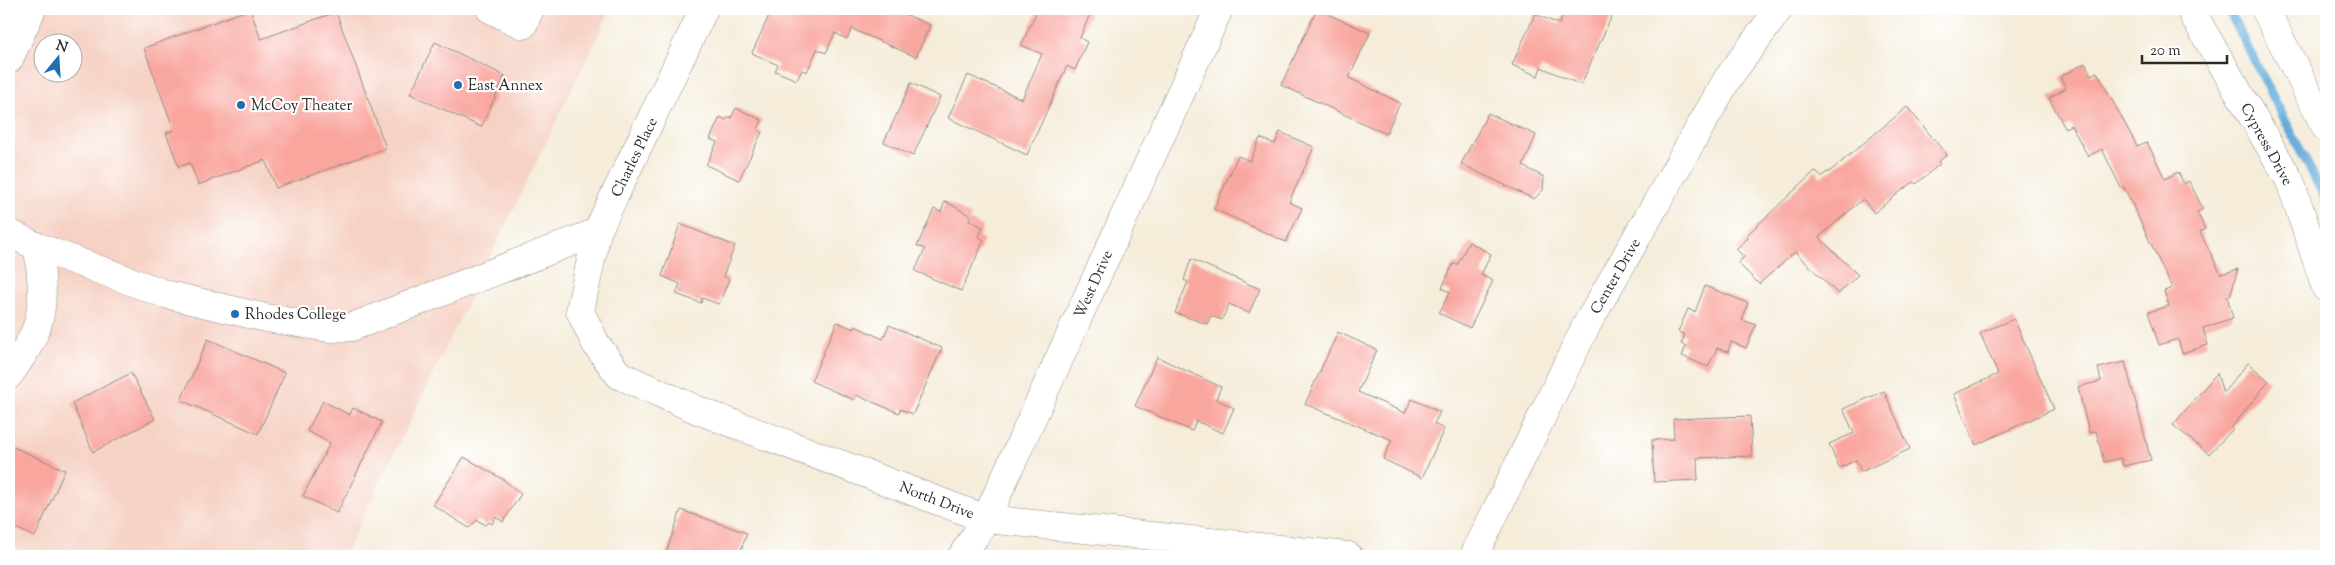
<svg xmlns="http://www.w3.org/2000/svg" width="2335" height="565" font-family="'Sorts Mill Goudy',serif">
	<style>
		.built { fill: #f6d2c4; fill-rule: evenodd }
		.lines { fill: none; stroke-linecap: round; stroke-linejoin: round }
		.stream { stroke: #64acdb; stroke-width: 9 }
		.building { fill: #f9a69f }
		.minor-casing { stroke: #908c82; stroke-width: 29 }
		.minor { stroke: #fff; stroke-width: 28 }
		.poi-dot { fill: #1f6fb2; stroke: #fff; stroke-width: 2 }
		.labels { text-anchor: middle; stroke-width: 4.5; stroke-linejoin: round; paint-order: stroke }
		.poi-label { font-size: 15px; fill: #2b2b2b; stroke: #fff; text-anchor: start }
		.street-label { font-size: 15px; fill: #2b2b2b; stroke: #fff }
	</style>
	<rect width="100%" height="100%" fill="#fff"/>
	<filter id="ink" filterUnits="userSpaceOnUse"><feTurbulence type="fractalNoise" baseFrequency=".02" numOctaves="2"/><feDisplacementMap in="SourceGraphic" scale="10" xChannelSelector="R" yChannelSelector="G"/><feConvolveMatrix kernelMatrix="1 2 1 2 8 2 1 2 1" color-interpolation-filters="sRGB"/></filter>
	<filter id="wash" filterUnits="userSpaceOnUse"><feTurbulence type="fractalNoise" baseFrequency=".0096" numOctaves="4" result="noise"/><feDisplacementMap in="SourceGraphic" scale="20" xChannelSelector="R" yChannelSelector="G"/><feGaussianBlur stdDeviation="1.12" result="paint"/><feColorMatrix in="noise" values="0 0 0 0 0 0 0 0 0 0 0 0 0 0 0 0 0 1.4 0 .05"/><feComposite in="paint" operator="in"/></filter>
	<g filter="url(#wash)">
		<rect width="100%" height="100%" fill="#f5ecd9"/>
		<path class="built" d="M 9,9 L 611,9 L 344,556 L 9,556 ZM 42,42 L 72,42 L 72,72 L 42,72 Z"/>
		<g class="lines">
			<path class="stream" d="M 2228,9 L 2326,200"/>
		</g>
		<g id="blocks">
			<path class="building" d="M 250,9 L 261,39 L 336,12 L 386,148 L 276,188 L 265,160 L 198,185 L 190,163 L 179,167 L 166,133 L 174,130 L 144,48 Z
				M 772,9 L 893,9 L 930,25 L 916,57 L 852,29 L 847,39 L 835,33 L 826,53 L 817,49 L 807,72 L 802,70 L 797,80 L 775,71 L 778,65 L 752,53 Z
				M 1038,9 L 1092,9 L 1080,38 L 1087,42 L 1075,70 L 1067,66 L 1027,155 L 948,118 L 968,75 L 1022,99 L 1042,54 L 1021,45 Z
				M 1317,9 L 1370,33 L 1349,78 L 1400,103 L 1386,134 L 1281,85 Z
				M 1566,9 L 1615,9 L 1581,85 L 1541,67 L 1538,76 L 1512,65 L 1535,14 L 1559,24 Z
				M 435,42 L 505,76 L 481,127 L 410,94 Z
				M 2085,63 L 2091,75 L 2097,72 L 2137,146 L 2147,142 L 2165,179 L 2178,172 L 2184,184 L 2189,181 L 2203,209 L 2197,212 L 2205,229 L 2200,232 L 2221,274 L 2238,269 L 2230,296 L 2227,296 L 2233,318 L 2203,328 L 2208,345 L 2182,353 L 2178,339 L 2159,345 L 2148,312 L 2169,306 L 2164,291 L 2172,288 L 2124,187 L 2121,188 L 2102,149 L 2088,156 L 2071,125 L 2065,128 L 2049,98 L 2066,88 L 2060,77 Z
				M 911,83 L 940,97 L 913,156 L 884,142 Z
				M 1907,107 L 1947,155 L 1938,162 L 1940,164 L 1916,184 L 1914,182 L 1901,191 L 1874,213 L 1863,199 L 1819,237 L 1858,275 L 1838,294 L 1795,252 L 1759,284 L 1738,263 L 1744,257 L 1736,249 L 1748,238 L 1746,236 L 1815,171 L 1821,177 L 1827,172 L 1828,173 Z
				M 736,108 L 762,120 L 758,130 L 762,132 L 739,180 L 706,165 L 717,142 L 710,139 L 720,117 L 726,120 L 728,117 L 731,118 Z
				M 1488,113 L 1536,135 L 1523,166 L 1544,177 L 1543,190 L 1534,199 L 1461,164 Z
				M 1280,132 L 1314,147 L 1289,202 L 1302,208 L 1286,242 L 1214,209 L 1238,156 L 1250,161 L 1260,138 L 1275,144 Z
				M 945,201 L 971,216 L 969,220 L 983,227 L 979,237 L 984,240 L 961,291 L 915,271 L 925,249 L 917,246 L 934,209 L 941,212 Z
				M 680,224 L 735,246 L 723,276 L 729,279 L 719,304 L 702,298 L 701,303 L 676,294 L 680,284 L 662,276 Z
				M 1469,242 L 1491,254 L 1481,275 L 1493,281 L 1470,328 L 1439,313 L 1450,292 L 1442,288 L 1453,264 L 1458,264 Z
				M 1191,259 L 1260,289 L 1249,313 L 1229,304 L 1222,320 L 1211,316 L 1207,324 L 1175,313 L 1188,282 L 1184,280 Z
				M 1705,286 L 1748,303 L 1742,320 L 1756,325 L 1746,348 L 1731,342 L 1728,352 L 1717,348 L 1708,367 L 1682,356 L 1686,346 L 1681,344 L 1685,335 L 1678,332 L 1688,309 L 1695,312 Z
				M 2014,319 L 2054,409 L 1976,445 L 1954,394 L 1998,374 L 1980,333 Z
				M 837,322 L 854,329 L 855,326 L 883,339 L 889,325 L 942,348 L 913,414 L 900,409 L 899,413 L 856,395 L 854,400 L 811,381 Z
				M 1338,332 L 1377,350 L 1358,392 L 1405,413 L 1412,399 L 1440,412 L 1434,424 L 1444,429 L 1422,478 L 1383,459 L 1392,440 L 1305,404 Z
				M 208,339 L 285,373 L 258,434 L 181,400 Z
				M 1157,357 L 1221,387 L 1216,399 L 1234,408 L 1223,433 L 1196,421 L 1192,431 L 1135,406 Z
				M 2125,362 L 2151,460 L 2123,466 L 2121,458 L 2104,462 L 2096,431 L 2089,433 L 2078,387 L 2101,381 L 2098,368 Z
				M 2248,363 L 2269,381 L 2232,427 L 2233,429 L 2209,454 L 2173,425 L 2217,373 L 2223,393 Z
				M 131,373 L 155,419 L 93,452 L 72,403 Z
				M 1884,391 L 1910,449 L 1861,472 L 1856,460 L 1839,468 L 1829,444 L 1854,433 L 1843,409 Z
				M 323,401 L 350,415 L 353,408 L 382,422 L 337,513 L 303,496 L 330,443 L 307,431 Z
				M 1750,416 L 1752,456 L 1697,458 L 1698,480 L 1654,482 L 1652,440 L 1674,439 L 1673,419 Z
				M 9,445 L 65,470 L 35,537 L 9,525 Z
				M 464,457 L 504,480 L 521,494 L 503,522 L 496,517 L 492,524 L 489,522 L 486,525 L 477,520 L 469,528 L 433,505 Z
				M 681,510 L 747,533 L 739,556 L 665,556 Z"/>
		</g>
	</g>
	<g filter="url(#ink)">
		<use href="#blocks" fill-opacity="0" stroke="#908c82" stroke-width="1"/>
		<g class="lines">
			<defs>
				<path id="minor" d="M 490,9 L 523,25 L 530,9
					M 704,9 L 597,232 L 580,311 L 596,344 L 619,375 L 700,411 L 986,519 L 1348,556
					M 2190,9 L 2290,181 L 2326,288
					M 2265,9 L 2326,128
					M 9,59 L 32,9
					M 9,233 L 38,247 L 165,294 L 266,318 L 330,328 L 352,327 L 597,232
					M 9,375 C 46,324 45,308 38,247
					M 962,556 L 986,519 L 1219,9
					M 1474,556 L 1586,326 L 1728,78 L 1779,9"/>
			</defs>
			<use href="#minor" class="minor-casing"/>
			<use href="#minor" class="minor"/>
		</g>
	</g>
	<g class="poi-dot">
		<circle cx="458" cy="85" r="5"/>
		<circle cx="241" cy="105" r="5"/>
		<circle cx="235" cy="314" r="5"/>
	</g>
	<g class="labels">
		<g class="poi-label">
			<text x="468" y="90">East Annex</text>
			<text x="251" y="110">McCoy Theater</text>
			<text x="245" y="319">Rhodes College</text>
		</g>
		<g class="street-label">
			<text transform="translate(2267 144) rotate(61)" y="5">Cypress Drive</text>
			<text transform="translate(634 157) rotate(-64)" y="5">Charles Place</text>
			<text transform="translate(1615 276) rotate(-60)" y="5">Center Drive</text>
			<text transform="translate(1093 284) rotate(-66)" y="5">West Drive</text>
			<text transform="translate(937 500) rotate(21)" y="5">North Drive</text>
		</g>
	</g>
	<rect width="2335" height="565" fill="none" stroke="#fff" stroke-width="30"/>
	<g transform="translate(58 58) rotate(18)"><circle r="24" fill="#ffffff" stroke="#aaaaaa"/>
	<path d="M0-4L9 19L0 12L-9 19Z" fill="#1f6fb2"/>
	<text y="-8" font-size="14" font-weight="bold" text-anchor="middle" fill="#2b2b2b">N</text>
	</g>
	<path d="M2142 55v8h85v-8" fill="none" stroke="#2b2b2b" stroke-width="2.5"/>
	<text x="2150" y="55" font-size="15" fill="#2b2b2b" stroke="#ffffff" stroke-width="4" paint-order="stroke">20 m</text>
</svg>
